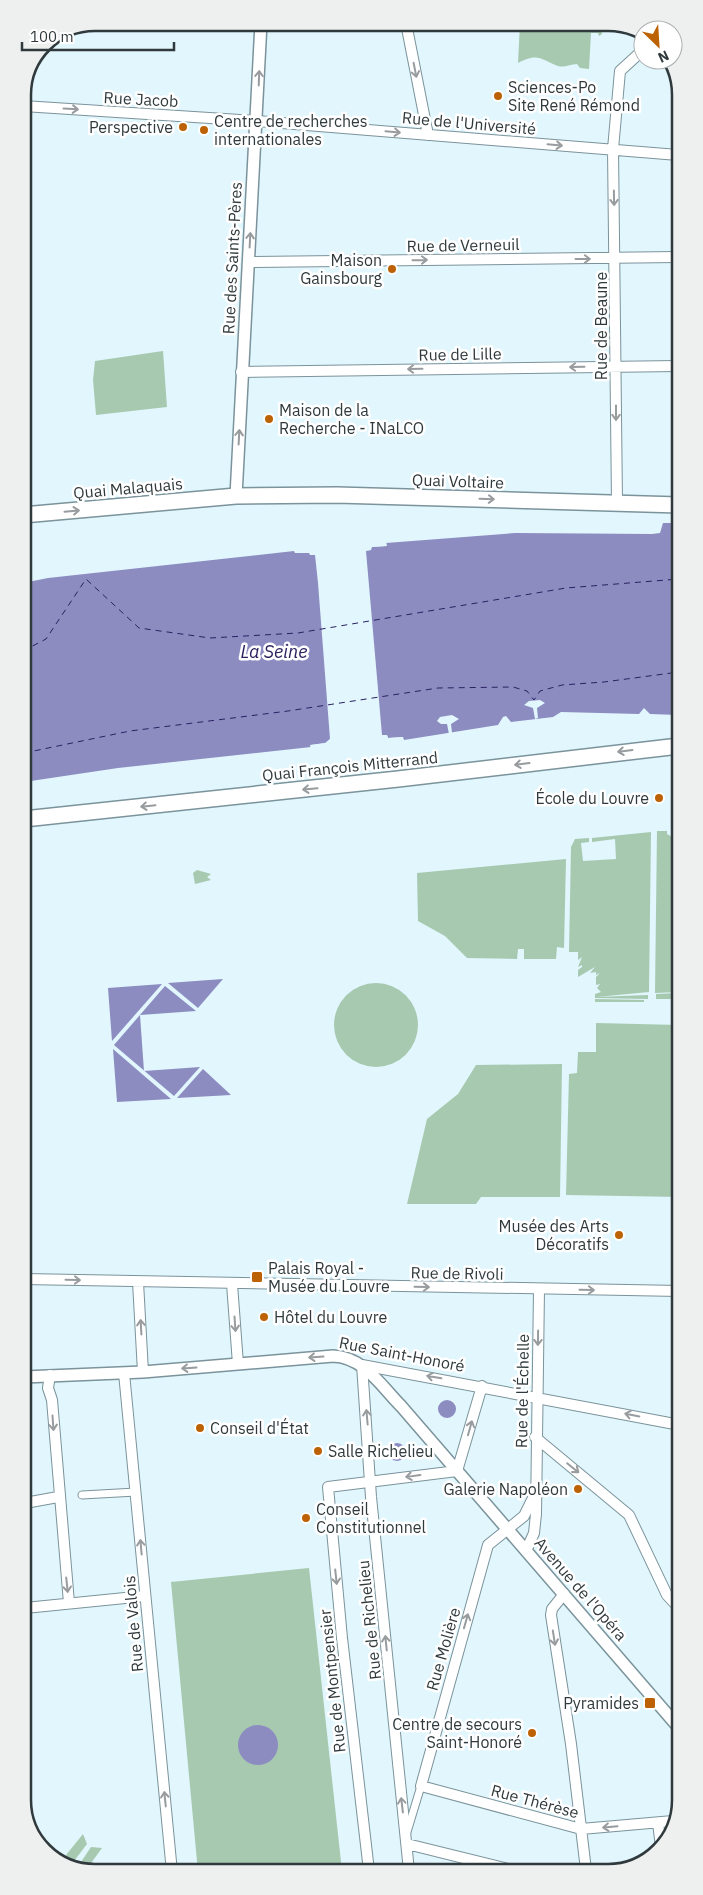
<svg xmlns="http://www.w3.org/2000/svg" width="703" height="1895" font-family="'IBM Plex Sans',sans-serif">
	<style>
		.green { fill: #a7c9b0 }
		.water { fill: #8c8cc1 }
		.pier { fill: #e1f6fd }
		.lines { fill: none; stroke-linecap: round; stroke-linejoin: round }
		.ferry { stroke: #2a2161; stroke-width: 1; stroke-dasharray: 6 5; stroke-linecap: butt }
		.pedestrian-casing { stroke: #7b939b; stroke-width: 9 }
		.minor-casing { stroke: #7b939b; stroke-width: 12 }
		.tertiary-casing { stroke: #7b939b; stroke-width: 14 }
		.primary-casing { stroke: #7b939b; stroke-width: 18 }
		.pedestrian { stroke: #fff; stroke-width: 7 }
		.minor { stroke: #fff; stroke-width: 10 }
		.tertiary { stroke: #fff; stroke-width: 11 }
		.primary { stroke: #fff; stroke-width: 15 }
		.oneway { stroke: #989c9e }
		.poi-dot { fill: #bc6205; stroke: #fff; stroke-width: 2 }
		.labels { text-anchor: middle; stroke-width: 5; stroke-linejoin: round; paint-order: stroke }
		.poi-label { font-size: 16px; fill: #303a3d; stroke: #fff; text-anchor: start }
		.street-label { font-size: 16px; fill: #303a3d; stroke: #fff }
		.water-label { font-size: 18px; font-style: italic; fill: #2a2161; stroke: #fff }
		.rim { fill: none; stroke: #303a3d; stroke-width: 2.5 }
	</style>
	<rect width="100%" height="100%" fill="#e1f6fd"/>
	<path class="green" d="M 520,23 L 592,23 L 600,25 L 602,34 L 599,36 L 598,33 L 591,33 L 589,69 L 580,68 L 577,64 C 570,64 565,68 558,66 C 541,60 539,52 518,63 Z
		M 163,351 L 167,407 L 96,415 L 93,380 L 95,361 Z
		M 657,831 L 667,831 L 667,834 L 679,841 L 679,992 L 655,993 Z
		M 651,832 L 649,992 L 596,997 L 648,995 L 648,999 L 595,998 L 595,994 L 601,992 L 597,988 L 600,984 L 596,985 L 596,977 L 600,973 L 596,975 L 596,972 L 590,973 L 595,967 L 578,977 L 578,970 L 582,967 L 582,965 L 578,967 L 582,957 L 578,960 L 578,952 L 569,952 L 571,847 L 575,839 L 589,838 L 589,842 L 581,843 L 583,861 L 616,859 L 615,839 L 592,842 L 592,838 Z
		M 566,859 L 564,948 L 557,947 L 556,959 L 524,959 L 524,949 L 518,949 L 517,959 L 467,958 L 445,936 L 418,921 L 417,873 Z
		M 197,870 L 211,874 L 207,877 L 211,880 L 195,884 L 193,873 Z
		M334 1025a42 42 0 1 1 84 0a42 42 0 1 1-84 0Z
		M 679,993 L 679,999 L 656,999 L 656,994 Z
		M 595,999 L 644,1000 L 644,1002 L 595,1002 Z
		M 596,1023 L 679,1025 L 680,1197 L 566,1195 L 569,1074 L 577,1073 L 578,1052 L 596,1052 Z
		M 562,1064 L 560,1197 L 481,1197 L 476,1204 L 407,1204 L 427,1119 L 458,1094 L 476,1065 Z
		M 309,1568 L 342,1871 L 198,1872 L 171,1582 Z
		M 83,1834 L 87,1844 L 74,1861 L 66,1855 Z
		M 91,1847 L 102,1848 L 86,1870 L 79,1865 Z"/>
	<path class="water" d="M 663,523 L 679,523 L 679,715 L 650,714 L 644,708 L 639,714 L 561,712 L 553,717 L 511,722 L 506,716 L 503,717 L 498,725 L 404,740 L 403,737 L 388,738 L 387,735 L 330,739 L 326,743 L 311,745 L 311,747 L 118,768 L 24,782 L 23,583 L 48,578 L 294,551 L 295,553 L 310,553 L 315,555 L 371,550 L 371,547 L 386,546 L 386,543 L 515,533 L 652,534 L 660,533 Z
		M 223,979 L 198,1008 L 168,983 Z
		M 162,984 L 112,1041 L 108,988 Z
		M 165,986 L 196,1011 L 140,1015 L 144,1071 L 200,1067 L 174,1096 L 114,1045 Z
		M 113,1049 L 171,1099 L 117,1102 Z
		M 203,1069 L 231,1095 L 177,1098 Z
		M438 1409a9 9 0 1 1 18 0a9 9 0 1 1-18 0Z
		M388 1452a9 9 0 1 1 18 0a9 9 0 1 1-18 0Z
		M238 1745a20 20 0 1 1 40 0a20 20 0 1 1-40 0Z"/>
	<path class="pier" d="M 386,541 L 387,546 L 372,547 L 371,550 L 366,551 L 382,735 L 387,735 L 388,738 L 403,737 L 403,742 L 401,739 L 387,740 L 382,737 L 331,742 L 327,745 L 313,747 L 311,750 L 310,745 L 325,743 L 330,739 L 318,583 L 315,555 L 310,555 L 309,553 L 295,553 L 294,548 L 297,551 L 310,550 L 315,553 L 369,548 L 370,545 L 384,543 Z
		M 540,700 L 545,703 L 537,708 L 538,718 L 535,719 L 533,708 L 524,705 L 529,701 Z
		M 452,715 L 459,719 L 451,724 L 452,733 L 449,734 L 447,724 L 441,724 L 437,721 L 440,717 Z"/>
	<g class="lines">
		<path class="ferry" d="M 23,651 L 46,639 L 86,579 L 139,628 L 210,638 L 298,633 L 566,588 L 679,579
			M 24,753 L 130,731 L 288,711 L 438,688 L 513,687 L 527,691 L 534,700 L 540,691 L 562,685 L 604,682 L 679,672"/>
		<defs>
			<path id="pedestrian" d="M 82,1495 L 136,1492
				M 407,1832 L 421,1786"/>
			<path id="minor" d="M 406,23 L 428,135
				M 23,90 L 24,107
				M 23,106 L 257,121 L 678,155
				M 249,262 L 678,257
				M 241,372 L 678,366
				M 617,503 L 613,149 L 620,71 L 643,50
				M 24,1279 L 680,1291
				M 138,1282 L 143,1372
				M 232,1284 L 238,1364
				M 124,1373 L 172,1872
				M 50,1375 L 48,1388 L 52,1400 L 69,1603
				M 535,1437 L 629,1515 L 667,1595 L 680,1609
				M 535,1494 L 524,1516 L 488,1545 L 421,1786 L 581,1829 L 673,1821
				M 25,1503 L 58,1497
				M 526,1551 L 534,1533 L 536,1514 L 539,1289
				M 564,1594 L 552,1609 L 551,1615 L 571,1744 L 586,1870
				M 25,1608 L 145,1596
				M 658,1823 L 661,1847
				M 407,1844 L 512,1870
				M 369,1871 L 342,1638 L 328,1487 L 457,1471 L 482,1386
				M 409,1871 L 371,1497 L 362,1365 L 680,1425"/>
			<path id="tertiary" d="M 236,496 L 261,23
				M 24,1377 L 143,1372 L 333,1356 C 364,1357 381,1386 401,1406 L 680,1729"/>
			<path id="primary" d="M 23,515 L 236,496 L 337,495 L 679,505
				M 24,819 L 398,779 L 679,746"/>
		</defs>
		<use href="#pedestrian" class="pedestrian-casing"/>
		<use href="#minor" class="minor-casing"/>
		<use href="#tertiary" class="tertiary-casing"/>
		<use href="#primary" class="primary-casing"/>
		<use href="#pedestrian" class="pedestrian"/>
		<use href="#minor" class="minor"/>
		<use href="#tertiary" class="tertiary"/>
		<use href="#primary" class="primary"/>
	</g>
	<defs><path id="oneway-shaft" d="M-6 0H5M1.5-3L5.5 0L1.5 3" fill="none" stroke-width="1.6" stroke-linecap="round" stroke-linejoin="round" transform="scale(1.25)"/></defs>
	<g class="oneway">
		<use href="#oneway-shaft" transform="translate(415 70) rotate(79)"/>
		<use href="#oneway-shaft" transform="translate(259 78) rotate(-88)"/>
		<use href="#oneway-shaft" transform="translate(71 109) rotate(3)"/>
		<use href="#oneway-shaft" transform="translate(393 132) rotate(5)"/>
		<use href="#oneway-shaft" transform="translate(555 145) rotate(5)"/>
		<use href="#oneway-shaft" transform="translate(614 198) rotate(89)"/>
		<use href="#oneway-shaft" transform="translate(250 240) rotate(-87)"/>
		<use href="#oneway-shaft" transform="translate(583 259)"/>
		<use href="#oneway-shaft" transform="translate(420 260) rotate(-1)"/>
		<use href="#oneway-shaft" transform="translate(577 367) rotate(179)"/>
		<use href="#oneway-shaft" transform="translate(415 369) rotate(179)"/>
		<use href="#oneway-shaft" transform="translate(616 413) rotate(90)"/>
		<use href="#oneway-shaft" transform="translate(239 437) rotate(-87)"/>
		<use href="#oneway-shaft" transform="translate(487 499) rotate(2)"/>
		<use href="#oneway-shaft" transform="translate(72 511) rotate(-5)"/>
		<use href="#oneway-shaft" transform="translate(625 751) rotate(173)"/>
		<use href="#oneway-shaft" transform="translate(522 764) rotate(173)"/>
		<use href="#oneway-shaft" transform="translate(310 789) rotate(175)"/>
		<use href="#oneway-shaft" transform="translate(148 806) rotate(174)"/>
		<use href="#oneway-shaft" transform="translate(73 1280) rotate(1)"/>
		<use href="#oneway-shaft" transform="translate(422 1287) rotate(1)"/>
		<use href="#oneway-shaft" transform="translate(587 1290) rotate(1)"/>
		<use href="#oneway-shaft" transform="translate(235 1324) rotate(86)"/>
		<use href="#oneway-shaft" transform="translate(141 1327) rotate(-93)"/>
		<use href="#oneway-shaft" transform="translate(538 1338) rotate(91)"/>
		<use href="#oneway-shaft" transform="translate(316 1357) rotate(176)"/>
		<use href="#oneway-shaft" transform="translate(189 1368) rotate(176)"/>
		<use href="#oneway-shaft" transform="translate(434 1377) rotate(-170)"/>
		<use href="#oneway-shaft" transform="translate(632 1415) rotate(-169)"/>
		<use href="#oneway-shaft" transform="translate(367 1417) rotate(-95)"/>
		<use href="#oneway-shaft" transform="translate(53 1423) rotate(86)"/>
		<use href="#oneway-shaft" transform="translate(470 1428) rotate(-74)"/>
		<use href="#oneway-shaft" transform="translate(573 1468) rotate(39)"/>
		<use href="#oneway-shaft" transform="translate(413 1476) rotate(172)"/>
		<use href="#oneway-shaft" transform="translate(141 1547) rotate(-95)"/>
		<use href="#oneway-shaft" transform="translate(336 1577) rotate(84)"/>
		<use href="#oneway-shaft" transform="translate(67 1585) rotate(84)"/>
		<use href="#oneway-shaft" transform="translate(466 1621) rotate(-74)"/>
		<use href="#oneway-shaft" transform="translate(554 1638) rotate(81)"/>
		<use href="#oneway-shaft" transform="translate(386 1643) rotate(-96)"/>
		<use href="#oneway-shaft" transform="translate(165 1799) rotate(-96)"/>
		<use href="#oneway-shaft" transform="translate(402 1805) rotate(-97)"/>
		<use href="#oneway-shaft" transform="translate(610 1827) rotate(175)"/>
	</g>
	<g class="poi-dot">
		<circle cx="498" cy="96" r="5"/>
		<circle cx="183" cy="127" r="5"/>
		<circle cx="204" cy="130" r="5"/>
		<circle cx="392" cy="269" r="5"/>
		<circle cx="269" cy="419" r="5"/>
		<circle cx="659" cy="798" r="5"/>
		<circle cx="619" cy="1235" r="5"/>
		<rect x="251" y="1271" width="12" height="12" rx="2.5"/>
		<circle cx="264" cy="1317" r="5"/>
		<circle cx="200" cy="1428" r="5"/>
		<circle cx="318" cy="1451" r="5"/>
		<circle cx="578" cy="1489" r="5"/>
		<circle cx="306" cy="1518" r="5"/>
		<rect x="644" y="1697" width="12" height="12" rx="2.5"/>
		<circle cx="532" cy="1733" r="5"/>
	</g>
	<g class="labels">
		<g class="poi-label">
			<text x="508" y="93">Sciences-Po<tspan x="508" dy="18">Site René Rémond</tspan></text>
			<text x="214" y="127">Centre de recherches<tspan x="214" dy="18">internationales</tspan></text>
			<text x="173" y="133" text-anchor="end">Perspective</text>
			<text x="382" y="266" text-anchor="end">Maison<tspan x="382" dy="18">Gainsbourg</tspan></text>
			<text x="279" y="416">Maison de la<tspan x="279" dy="18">Recherche - INaLCO</tspan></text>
			<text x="649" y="804" text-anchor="end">École du Louvre</text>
			<text x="609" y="1232" text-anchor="end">Musée des Arts<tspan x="609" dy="18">Décoratifs</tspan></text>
			<text x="268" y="1274">Palais Royal -<tspan x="268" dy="18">Musée du Louvre</tspan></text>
			<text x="274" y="1323">Hôtel du Louvre</text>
			<text x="210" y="1434">Conseil d'État</text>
			<text x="328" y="1457">Salle Richelieu</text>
			<text x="568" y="1495" text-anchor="end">Galerie Napoléon</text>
			<text x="316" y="1515">Conseil<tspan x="316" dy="18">Constitutionnel</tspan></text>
			<text x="639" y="1709" text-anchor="end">Pyramides</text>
			<text x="522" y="1730" text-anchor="end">Centre de secours<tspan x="522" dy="18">Saint-Honoré</tspan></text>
		</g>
		<g class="street-label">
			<text transform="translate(141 99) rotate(3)" y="6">Rue Jacob</text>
			<text transform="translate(469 123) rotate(5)" y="6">Rue de l'Université</text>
			<text transform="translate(463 245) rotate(-1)" y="6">Rue de Verneuil</text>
			<text transform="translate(232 258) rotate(-87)" y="6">Rue des Saints-Pères</text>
			<text transform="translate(601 326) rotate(-90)" y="6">Rue de Beaune</text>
			<text transform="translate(460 354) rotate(-1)" y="6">Rue de Lille</text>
			<text transform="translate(458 481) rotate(2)" y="6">Quai Voltaire</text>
			<text transform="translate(128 488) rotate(-5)" y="6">Quai Malaquais</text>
			<text transform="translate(350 766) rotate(-6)" y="6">Quai François Mitterrand</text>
			<text transform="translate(457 1273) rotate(1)" y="6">Rue de Rivoli</text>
			<text transform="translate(402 1354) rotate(11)" y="6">Rue Saint-Honoré</text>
			<text transform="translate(522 1391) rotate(-89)" y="6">Rue de l'Échelle</text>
			<text transform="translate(581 1589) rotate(49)" y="6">Avenue de l'Opéra</text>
			<text transform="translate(369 1620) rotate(-96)" y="6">Rue de Richelieu</text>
			<text transform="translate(133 1624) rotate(-95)" y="6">Rue de Valois</text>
			<text transform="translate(443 1649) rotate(-74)" y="6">Rue Molière</text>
			<text transform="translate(332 1681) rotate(-96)" y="6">Rue de Montpensier</text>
			<text transform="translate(535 1801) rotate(15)" y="6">Rue Thérèse</text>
		</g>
		<g class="water-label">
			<text x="274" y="658">La Seine</text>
		</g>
	</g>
	<path d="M0 0H703V1895H0ZM95 31H608A64 64 0 0 1 672 95V1800A64 64 0 0 1 608 1864H95A64 64 0 0 1 31 1800V95A64 64 0 0 1 95 31Z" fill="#eeefef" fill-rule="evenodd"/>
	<path class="rim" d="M95 31H608A64 64 0 0 1 672 95V1800A64 64 0 0 1 608 1864H95A64 64 0 0 1 31 1800V95A64 64 0 0 1 95 31Z"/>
	<g transform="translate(658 45) rotate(155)"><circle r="24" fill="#ffffff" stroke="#acb0b1"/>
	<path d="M0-4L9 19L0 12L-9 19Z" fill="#bc6205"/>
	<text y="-8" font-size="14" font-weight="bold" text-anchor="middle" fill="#303a3d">N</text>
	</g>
	<path d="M22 42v8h152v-8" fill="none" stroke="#303a3d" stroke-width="2.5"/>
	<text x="30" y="42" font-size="15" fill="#303a3d" stroke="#ffffff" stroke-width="4" paint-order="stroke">100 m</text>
</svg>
